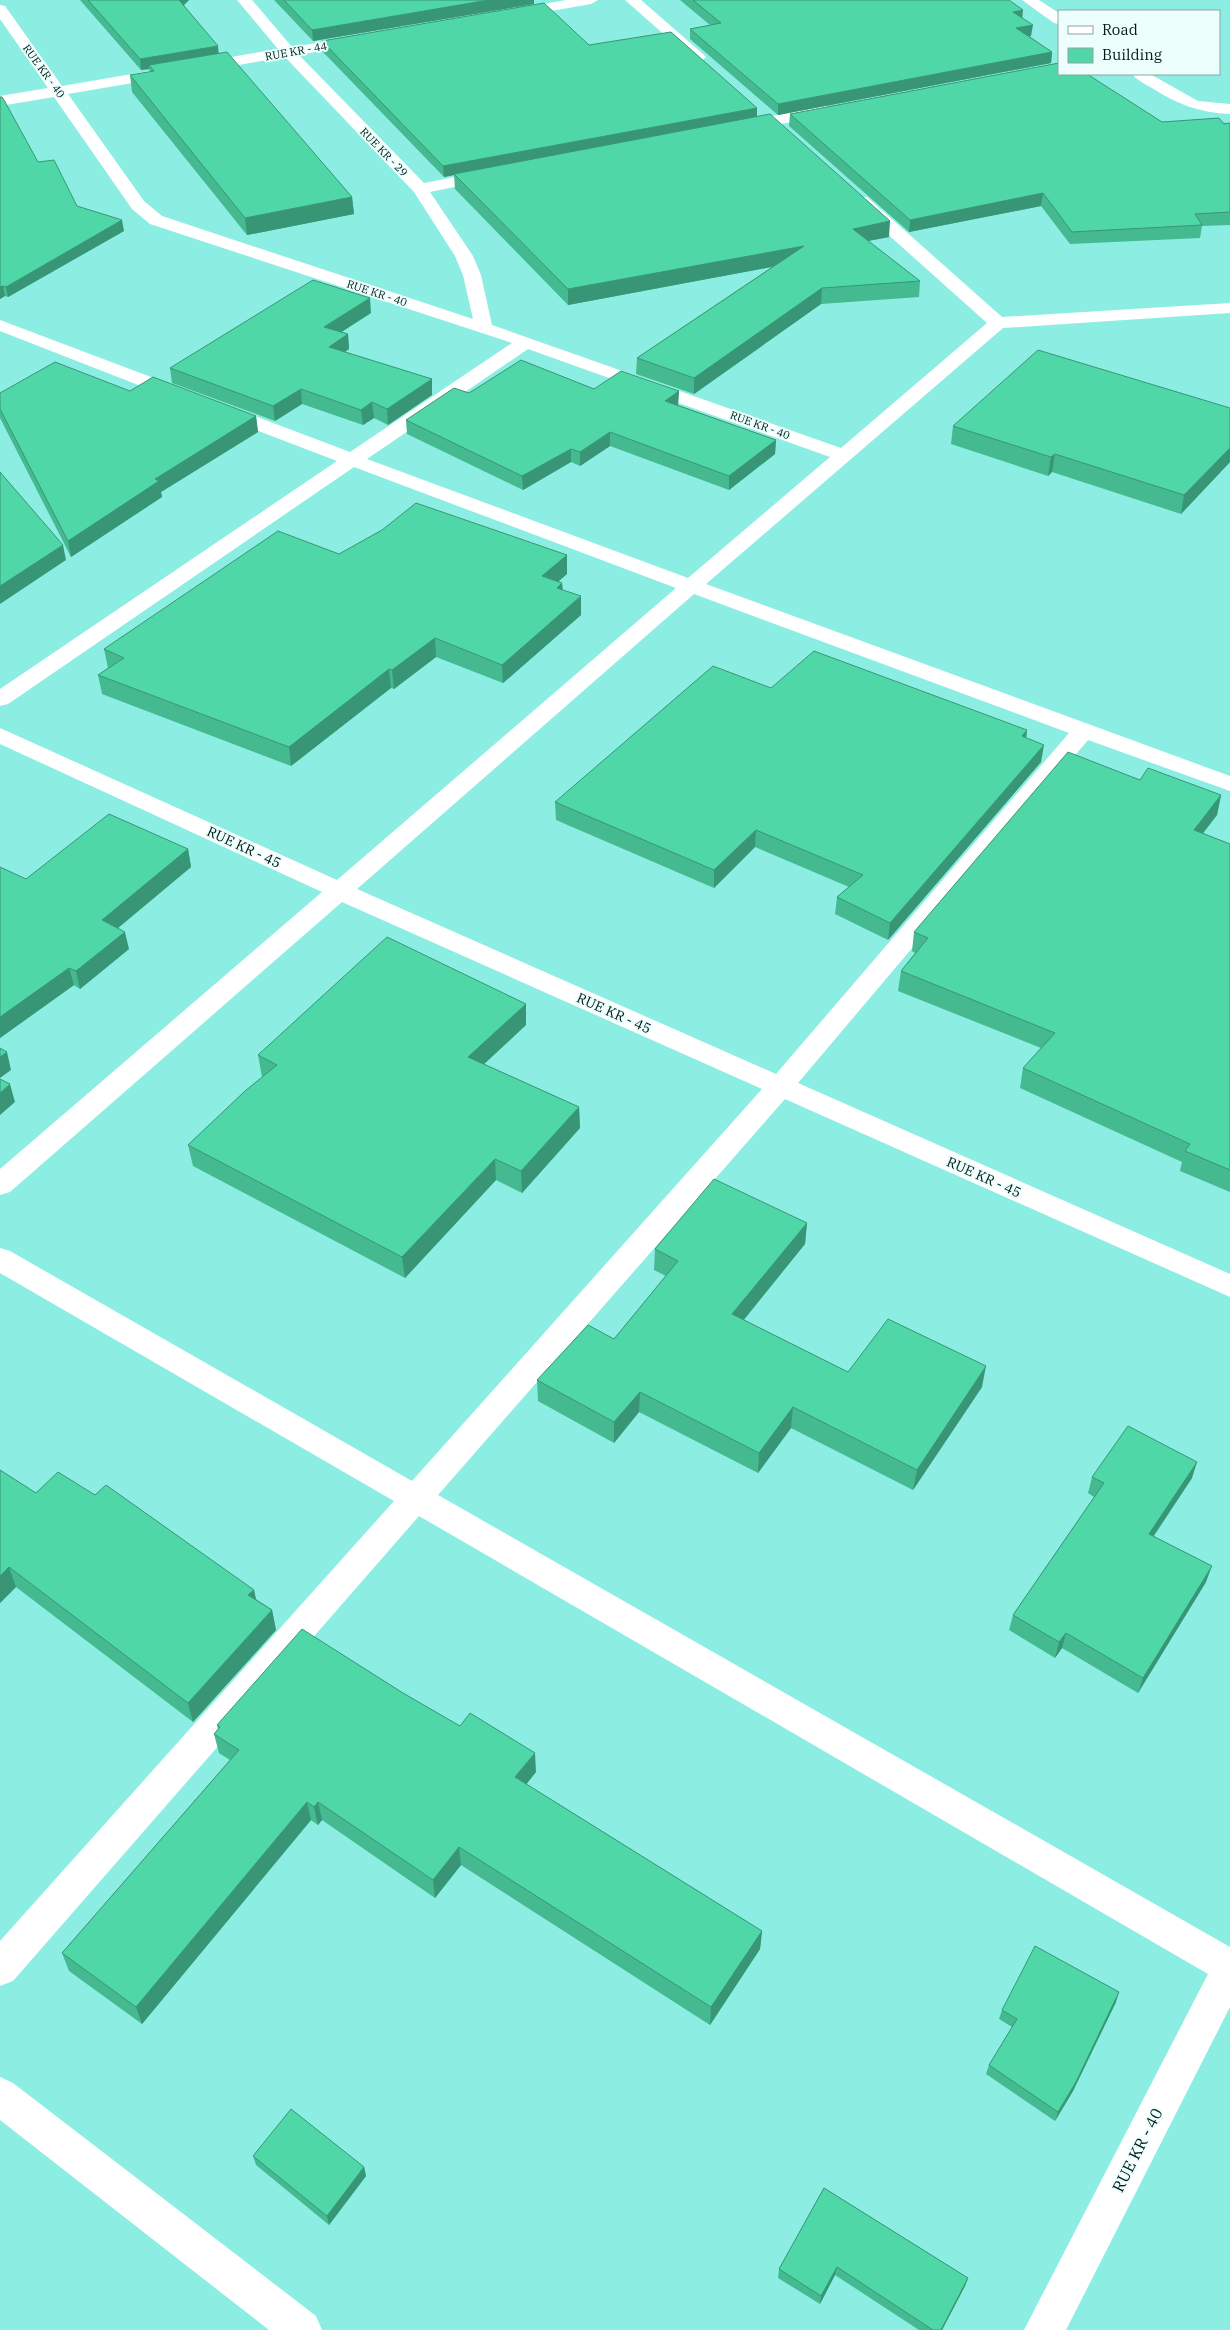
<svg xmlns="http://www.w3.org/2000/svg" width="1230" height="2330" font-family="'IBM Plex Serif',serif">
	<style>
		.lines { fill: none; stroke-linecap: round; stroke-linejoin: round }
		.street { fill: #fff; fill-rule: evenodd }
		.wall { fill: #45b990 }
		.shaded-wall { fill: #389676 }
		.building { fill: #50d7a8; stroke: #389676 }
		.labels { text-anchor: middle; stroke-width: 4; stroke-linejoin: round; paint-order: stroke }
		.far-street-label { font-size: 11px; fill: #001b18; stroke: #edfffd }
		.street-label { font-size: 14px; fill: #001b18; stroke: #edfffd }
		.near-street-label { font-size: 16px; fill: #001b18; stroke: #edfffd }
	</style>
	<rect width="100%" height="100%" fill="#8ceee3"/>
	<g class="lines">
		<path class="street" d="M 237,0 L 252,0 L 292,47 L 360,36 L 365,37 L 367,40 L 365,43 L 299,55 L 424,183 L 492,170 L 498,172 L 500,175 L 498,178 L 430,192 L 473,256 L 481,275 L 492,325 L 841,448 L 987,323 L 855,205 L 853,201 L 855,197 L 867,197 L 1002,317 L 1230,303 L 1230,313 L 1003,328 L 706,584 L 1230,776 L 1230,791 L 1088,740 L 798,1083 L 1230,1274 L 1230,1297 L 785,1099 L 438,1495 L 1230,1947 L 1230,2007 L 1066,2330 L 1024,2330 L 1208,1974 L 419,1516 L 13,1981 L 0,1986 L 0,1941 L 394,1501 L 0,1273 L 0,1248 L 10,1251 L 412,1481 L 762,1089 L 342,902 L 10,1192 L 0,1195 L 0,1169 L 322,892 L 0,744 L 0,728 L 337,880 L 676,588 L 354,467 L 8,704 L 0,706 L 0,689 L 337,461 L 214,414 L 211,410 L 214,406 L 221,404 L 228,406 L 350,452 L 512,343 L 150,224 L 132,209 L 54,97 L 0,106 L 0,96 L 48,88 L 0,19 L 0,5 L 5,6 L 62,86 L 278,49 ZM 285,57 L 414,192 L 455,256 L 463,275 L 473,319 L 162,216 L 144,201 L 68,94 ZM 528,349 L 830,457 L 688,578 L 367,459 ZM 694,594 L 1069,733 L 776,1074 L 357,889 Z
			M 566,0 L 598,0 L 591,4 L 511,18 L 504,14 L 511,10 Z
			M 625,0 L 641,0 L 703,54 L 706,57 L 703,60 L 693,60 Z
			M 1022,0 L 1039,0 L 1059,13 L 1059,24 L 1054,23 Z
			M 1132,74 L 1150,74 L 1198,101 L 1230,104 L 1230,114 C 1200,113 1177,104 1152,88 C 1145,84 1137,80 1132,74 Z
			M 826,106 L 832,108 L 834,111 L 832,114 L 740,132 L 734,130 L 732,127 L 734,124 L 740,122 Z
			M 0,320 L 188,391 L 190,395 L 188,399 L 181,401 L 174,399 L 0,331 Z
			M 0,2077 L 13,2083 L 316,2316 L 322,2330 L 269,2330 L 0,2120 Z"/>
	</g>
	<path class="wall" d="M 80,0 L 189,0 L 183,5 L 219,53 L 352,197 L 354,214 L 247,235 L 132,92 L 130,75 L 150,72 L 149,69 L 141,70 Z
		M 274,0 L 534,0 L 534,4 L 313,41 Z
		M 680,0 L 1009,0 L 1022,18 L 1031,36 L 1029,36 L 1052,52 L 1051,63 L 778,115 L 690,39 L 690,29 L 710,25 Z
		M 322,41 L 589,45 L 757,108 L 757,117 L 889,237 L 868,241 L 920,281 L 919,297 L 821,304 L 694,394 L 636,374 L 637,358 L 772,267 L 568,305 L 455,189 L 454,175 L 444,177 L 323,52 Z
		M 0,97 L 38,162 L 77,206 L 124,231 L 8,297 L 5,296 L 0,299 Z
		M 790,114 L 1230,123 L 1230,225 L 1202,226 L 1200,238 L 1070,244 L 1041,206 L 909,232 L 789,126 Z
		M 371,313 L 341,332 L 348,334 L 349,349 L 345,352 L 432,379 L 432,395 L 388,425 L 374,418 L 363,425 L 302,404 L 275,421 L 172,383 L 170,368 Z
		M 594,389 L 679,391 L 678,405 L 776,440 L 775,454 L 729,490 L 610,446 L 580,466 L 571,462 L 523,490 L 407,434 L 406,420 L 469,393 Z
		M 130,391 L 256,416 L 258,432 L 161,492 L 162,497 L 71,557 L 0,418 L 0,393 Z
		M 1230,408 L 1230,462 L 1181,514 L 1052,472 L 1048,476 L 951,444 L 953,426 Z
		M 339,554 L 567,555 L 567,574 L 558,581 L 562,583 L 563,590 L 581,615 L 503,683 L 436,657 L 394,689 L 391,688 L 291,766 L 102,694 L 98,675 L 108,668 L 104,649 Z
		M 771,688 L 1027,730 L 1026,738 L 1041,762 L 888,940 L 835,914 L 837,897 L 849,887 L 755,847 L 714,888 L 556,820 L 555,802 Z
		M 1140,780 L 1221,795 L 1217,815 L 1203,833 L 1230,844 L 1230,1192 L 1180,1171 L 1182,1162 L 1020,1088 L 1023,1068 L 1041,1048 L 898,991 L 901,971 L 915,953 L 912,951 L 914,932 Z
		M 188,849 L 191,867 L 118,928 L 129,949 L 80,989 L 74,985 L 0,1038 L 0,867 L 26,879 Z
		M 526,1025 L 484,1064 L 579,1107 L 580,1128 L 522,1193 L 496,1180 L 405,1278 L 193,1166 L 188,1145 L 262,1077 L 258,1055 Z
		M 807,1223 L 805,1244 L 744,1320 L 848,1372 L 982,1387 L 913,1490 L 791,1428 L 758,1473 L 639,1412 L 614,1443 L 538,1401 L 537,1380 L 614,1339 L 666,1276 L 654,1270 L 655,1249 Z
		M 0,1470 L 36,1493 L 95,1495 L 254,1590 L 256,1599 L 272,1610 L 276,1630 L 193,1722 L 16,1587 L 0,1603 Z
		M 1092,1477 L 1192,1478 L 1154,1536 L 1206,1582 L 1138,1693 L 1062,1648 L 1055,1658 L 1009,1630 L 1013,1615 L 1094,1497 L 1088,1493 Z
		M 403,1693 L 536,1772 L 526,1784 L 762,1931 L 760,1949 L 710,2025 L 461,1865 L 435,1898 L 322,1820 L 318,1825 L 311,1820 L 142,2024 L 69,1971 L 62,1953 L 230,1760 L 219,1753 L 214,1734 L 218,1729 L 217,1725 Z
		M 1116,2002 L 1073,2091 L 1055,2121 L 986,2074 L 989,2065 L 1012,2027 L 999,2019 L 1002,2010 Z
		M 253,2156 L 364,2167 L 366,2176 L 329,2225 L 256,2165 Z
		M 824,2188 L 968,2278 L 965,2286 L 942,2330 L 919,2330 L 835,2275 L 820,2304 L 778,2278 L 779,2269 Z"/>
	<path class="shaded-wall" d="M 177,0 L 189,0 L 179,10 Z
		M 489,0 L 534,0 L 534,4 L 313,41 L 312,30 Z
		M 1023,10 L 1022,21 L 1013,12 Z
		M 1033,25 L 1031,36 L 1015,39 L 1016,28 Z
		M 218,46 L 219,57 L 149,65 L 149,69 L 141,70 L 140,59 Z
		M 1052,52 L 1051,63 L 778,115 L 778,104 Z
		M 757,108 L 757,119 L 454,174 L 454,175 L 444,177 L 443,166 Z
		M 1043,193 L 1041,206 L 909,232 L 910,220 Z
		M 352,197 L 354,214 L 247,235 L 245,218 Z
		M 122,220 L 124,231 L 8,297 L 6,287 Z
		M 890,221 L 889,237 L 852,244 L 853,229 Z
		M 804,246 L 803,261 L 568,305 L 568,289 Z
		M 3,286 L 5,296 L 0,299 L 0,287 Z
		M 822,288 L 821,304 L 694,394 L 694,378 Z
		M 370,298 L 371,313 L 326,342 L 324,327 Z
		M 348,334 L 349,349 L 331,362 L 329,347 Z
		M 432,379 L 432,395 L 388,425 L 387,409 Z
		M 301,389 L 302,404 L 275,421 L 273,406 Z
		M 679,391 L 678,405 L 665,414 L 665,401 Z
		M 372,402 L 374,418 L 363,425 L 361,410 Z
		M 256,416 L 258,432 L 161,492 L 162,497 L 71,557 L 68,541 L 155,479 Z
		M 610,432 L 610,446 L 580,466 L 580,452 Z
		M 776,440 L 775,454 L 729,490 L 729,476 Z
		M 1230,448 L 1230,462 L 1181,514 L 1184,495 Z
		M 571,449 L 571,462 L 523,490 L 522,476 Z
		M 1055,454 L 1052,472 L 1048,476 L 1051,457 Z
		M 63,545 L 66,560 L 0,604 L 0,586 Z
		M 567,555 L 567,574 L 543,595 L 542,576 Z
		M 562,583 L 563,601 L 557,588 Z
		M 581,596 L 581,615 L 503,683 L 502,665 Z
		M 435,638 L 436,657 L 394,689 L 392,670 Z
		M 389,669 L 391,688 L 291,766 L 289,747 Z
		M 1027,730 L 1025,748 L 1022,736 Z
		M 1044,745 L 1041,762 L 888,940 L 890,923 Z
		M 1221,795 L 1217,815 L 1190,850 L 1194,830 Z
		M 756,830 L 755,847 L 714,888 L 714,870 Z
		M 188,849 L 191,867 L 106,938 L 102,920 Z
		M 125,932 L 129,949 L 80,989 L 76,971 Z
		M 69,968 L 74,985 L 0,1038 L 0,1017 Z
		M 526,1004 L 526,1025 L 469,1078 L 468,1057 Z
		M 7,1052 L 11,1070 L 0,1078 L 0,1057 Z
		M 10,1084 L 15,1102 L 0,1115 L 0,1093 Z
		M 579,1107 L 580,1128 L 522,1193 L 521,1171 Z
		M 495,1159 L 496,1180 L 405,1278 L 402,1257 Z
		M 807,1223 L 805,1244 L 731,1335 L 732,1314 Z
		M 986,1366 L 982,1387 L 913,1490 L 917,1470 Z
		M 640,1392 L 639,1412 L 614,1443 L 614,1422 Z
		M 793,1407 L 791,1428 L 758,1473 L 759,1453 Z
		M 1197,1462 L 1192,1478 L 1144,1550 L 1149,1534 Z
		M 1212,1566 L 1206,1582 L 1138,1693 L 1143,1678 Z
		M 9,1567 L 16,1587 L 0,1603 L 0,1576 Z
		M 254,1590 L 258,1609 L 248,1595 Z
		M 272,1610 L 276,1630 L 193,1722 L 188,1703 Z
		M 1066,1633 L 1062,1648 L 1055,1658 L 1059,1642 Z
		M 535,1753 L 536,1772 L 517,1796 L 515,1777 Z
		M 307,1802 L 311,1820 L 142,2024 L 136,2007 Z
		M 318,1802 L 322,1820 L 318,1825 L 314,1807 Z
		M 459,1847 L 461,1865 L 435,1898 L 433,1880 Z
		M 762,1931 L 760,1949 L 710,2025 L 711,2007 Z
		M 1119,1992 L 1116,2002 L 1073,2091 L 1055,2121 L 1058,2112 Z
		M 364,2167 L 366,2176 L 329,2225 L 327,2216 Z
		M 837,2267 L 835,2275 L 820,2304 L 821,2296 Z
		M 968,2278 L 965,2286 L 942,2330 L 941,2330 Z"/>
	<path class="building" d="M 88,0 L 179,0 L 218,46 L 140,59 Z
		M 284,0 L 489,0 L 312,30 Z
		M 693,0 L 1009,0 L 1023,10 L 1013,12 L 1033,25 L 1016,28 L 1052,52 L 778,104 L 690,29 L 721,23 Z
		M 544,3 L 589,45 L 671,32 L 757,108 L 443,166 L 322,41 Z
		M 227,52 L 352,197 L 245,218 L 130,75 L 154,71 L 149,65 Z
		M 1059,63 L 1059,74 L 1087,74 L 1162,122 L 1219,118 L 1224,124 L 1230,123 L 1230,212 L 1195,214 L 1202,225 L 1072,232 L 1043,193 L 910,220 L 790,114 Z
		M 0,97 L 2,97 L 4,100 L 38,162 L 54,160 L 77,206 L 122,220 L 6,287 L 3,286 L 0,287 Z
		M 770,114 L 890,221 L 853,229 L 920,281 L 822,288 L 694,378 L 637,358 L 804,246 L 568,289 L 454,174 Z
		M 313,280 L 370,298 L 324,327 L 348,334 L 329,347 L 432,379 L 387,409 L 372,402 L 361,410 L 301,389 L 273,406 L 170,368 Z
		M 1038,350 L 1230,408 L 1230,448 L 1184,495 L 1055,454 L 1051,457 L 953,426 Z
		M 521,360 L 594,389 L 621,371 L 679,391 L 665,401 L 776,440 L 729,476 L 610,432 L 580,452 L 571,449 L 522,476 L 406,420 L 454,388 L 469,393 Z
		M 55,362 L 130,391 L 153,377 L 256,416 L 155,479 L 159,481 L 68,541 L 0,409 L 0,393 Z
		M 0,472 L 63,545 L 0,586 Z
		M 416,503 L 567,555 L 542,576 L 562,583 L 557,588 L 581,596 L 502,665 L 435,638 L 392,670 L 389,669 L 289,747 L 98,675 L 124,658 L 104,649 L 278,531 L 339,554 L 382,530 Z
		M 814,651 L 1027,730 L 1022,736 L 1044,745 L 890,923 L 837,897 L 863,875 L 756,830 L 714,870 L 555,802 L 713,666 L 771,688 Z
		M 1068,752 L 1140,780 L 1148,768 L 1221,795 L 1194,830 L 1230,844 L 1230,1170 L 1185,1151 L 1190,1144 L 1023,1068 L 1055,1033 L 901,971 L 928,938 L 914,932 Z
		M 109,814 L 188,849 L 102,920 L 125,932 L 76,971 L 69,968 L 0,1017 L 0,867 L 26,879 Z
		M 387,937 L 526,1004 L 468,1057 L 579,1107 L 521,1171 L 495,1159 L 402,1257 L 188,1145 L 245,1091 L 277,1065 L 258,1055 Z
		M 0,1048 L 7,1052 L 0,1057 Z
		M 0,1079 L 10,1084 L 0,1093 Z
		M 714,1179 L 807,1223 L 732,1314 L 848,1372 L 888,1319 L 986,1366 L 917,1470 L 793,1407 L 759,1453 L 640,1392 L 614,1422 L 537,1380 L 588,1325 L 614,1339 L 678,1261 L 655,1249 Z
		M 1128,1426 L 1197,1462 L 1149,1534 L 1212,1566 L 1143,1678 L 1066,1633 L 1059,1642 L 1013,1615 L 1104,1483 L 1092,1477 Z
		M 0,1470 L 36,1493 L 58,1472 L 95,1495 L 106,1485 L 254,1590 L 248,1595 L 272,1610 L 188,1703 L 9,1567 L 0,1576 Z
		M 302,1629 L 403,1693 L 460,1726 L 470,1713 L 535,1753 L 515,1777 L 762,1931 L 711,2007 L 459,1847 L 433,1880 L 318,1802 L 314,1807 L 307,1802 L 136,2007 L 62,1953 L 239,1750 L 214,1734 L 220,1727 L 217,1725 Z
		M 1035,1946 L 1119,1992 L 1076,2082 L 1058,2112 L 989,2065 L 1017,2019 L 1002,2010 Z
		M 291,2109 L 364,2167 L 327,2216 L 253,2156 Z
		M 824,2188 L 968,2278 L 941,2330 L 933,2330 L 837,2267 L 821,2296 L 779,2269 Z"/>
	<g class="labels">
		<g class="far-street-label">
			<text transform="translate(296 51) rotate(-10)" y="4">RUE KR - 44</text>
			<text transform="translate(44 71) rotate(54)" y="4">RUE KR - 40</text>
			<text transform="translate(384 152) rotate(46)" y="4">RUE KR - 29</text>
			<text transform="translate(377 293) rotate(18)" y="4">RUE KR - 40</text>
			<text transform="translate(760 425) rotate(20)" y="4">RUE KR - 40</text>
		</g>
		<g class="street-label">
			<text transform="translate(244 847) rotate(25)" y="5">RUE KR - 45</text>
			<text transform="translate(614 1013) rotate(24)" y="5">RUE KR - 45</text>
			<text transform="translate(984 1177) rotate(24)" y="5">RUE KR - 45</text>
		</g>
		<g class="near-street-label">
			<text transform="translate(1137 2150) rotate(-63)" y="6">RUE KR - 40</text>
		</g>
	</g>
	<rect x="1058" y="10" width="162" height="65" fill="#edfffd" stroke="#8ea4a1"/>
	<rect x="1068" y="26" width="25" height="8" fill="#ffffff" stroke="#8ea4a1"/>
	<text x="1102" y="35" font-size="15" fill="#001b18">Road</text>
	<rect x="1068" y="48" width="25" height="15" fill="#50d7a8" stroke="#8ea4a1"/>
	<text x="1102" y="60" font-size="15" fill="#001b18">Building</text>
</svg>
